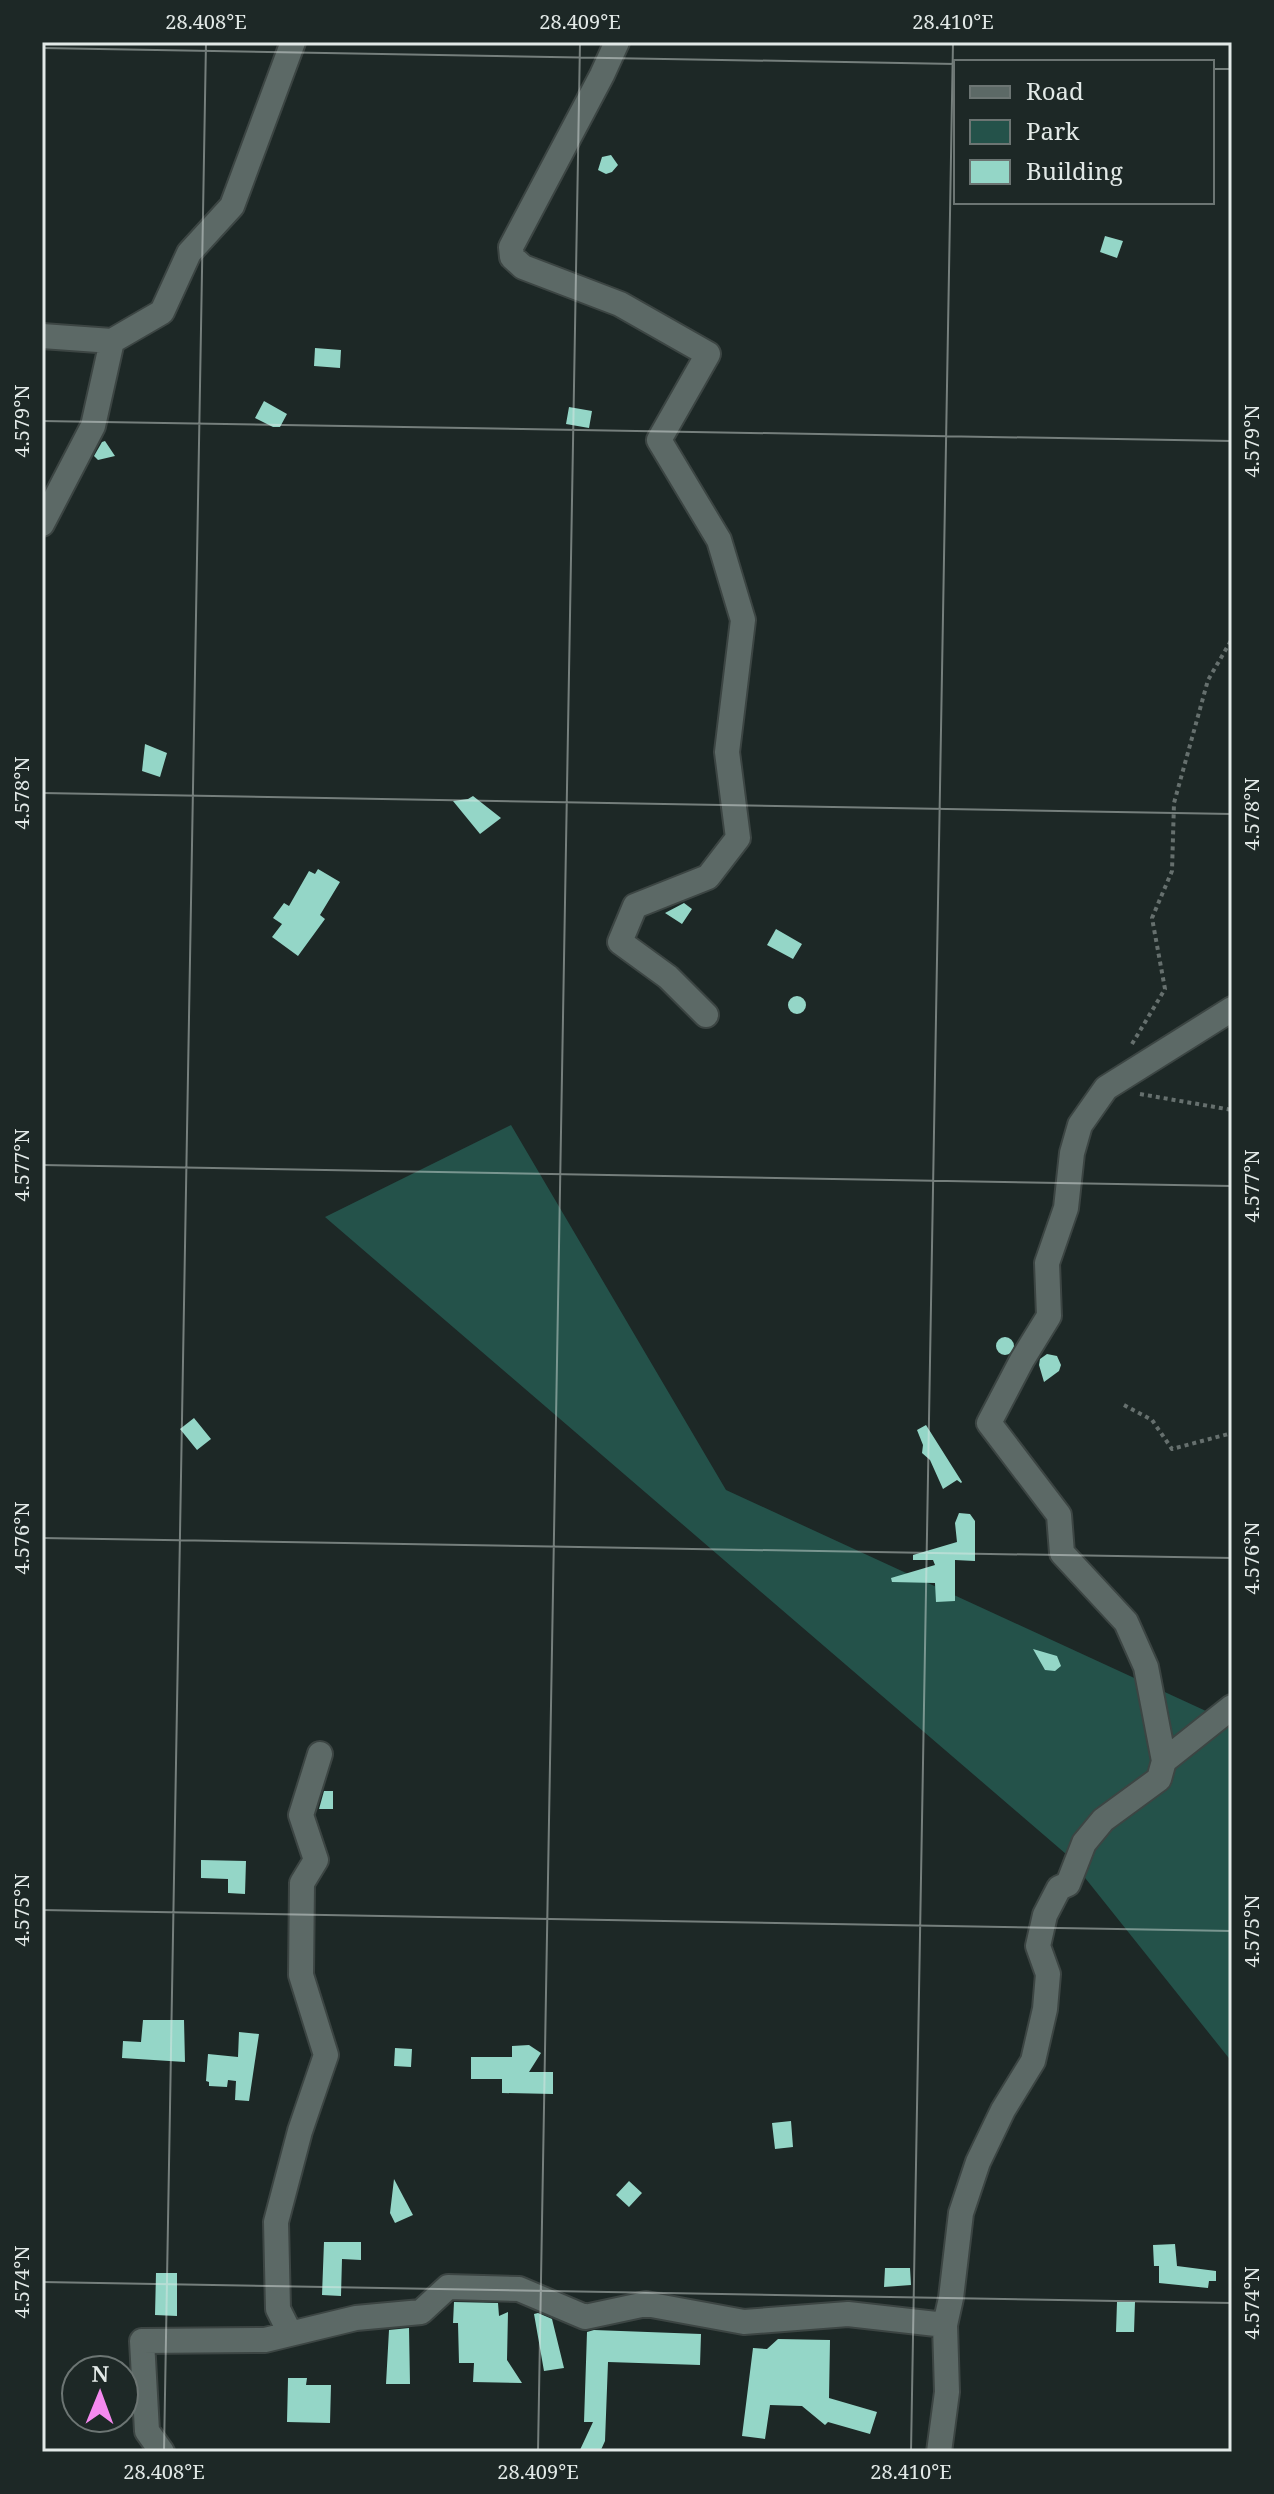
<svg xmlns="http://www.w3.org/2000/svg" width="1274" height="2494" font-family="'Noto Serif',serif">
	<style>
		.green { fill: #24524a }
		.building { fill: #94d6c7 }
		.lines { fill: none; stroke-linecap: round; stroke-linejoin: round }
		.minor-casing { stroke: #3c4543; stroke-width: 28 }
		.path { stroke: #66706e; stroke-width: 4; stroke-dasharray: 4 4; stroke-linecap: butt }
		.minor { stroke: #5c6966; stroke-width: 24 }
		.ticks { fill: none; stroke: #e2e9e7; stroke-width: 2; stroke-opacity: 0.45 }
		.neatline { fill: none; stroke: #e2e9e7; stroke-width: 3 }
		.ticks-label { font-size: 20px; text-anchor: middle; fill: #e2e9e7 }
	</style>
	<rect width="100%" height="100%" fill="#1d2826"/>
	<path class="green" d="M 511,1125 L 726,1490 L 1232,1723 L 1232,2062 L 1066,1854 L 325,1217 Z"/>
	<path class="building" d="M 611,155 L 618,165 L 612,172 L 606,174 L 598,170 L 602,157 Z
		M 1105,236 L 1123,241 L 1117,258 L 1100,252 Z
		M 315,348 L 341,350 L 340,368 L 314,366 Z
		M 264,401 L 287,414 L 280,427 L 273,427 L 255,418 Z
		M 569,407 L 592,411 L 589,428 L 566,424 Z
		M 105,441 L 115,456 L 98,460 L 94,456 L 102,442 Z
		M 145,744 L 167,753 L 160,777 L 142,771 Z
		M 473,796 L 501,818 L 480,834 L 453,801 L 468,799 Z
		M 318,869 L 340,882 L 320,915 L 325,919 L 298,956 L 272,937 L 282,924 L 273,918 L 284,903 L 289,906 L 309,871 L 315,874 Z
		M 684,903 L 692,909 L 682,924 L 665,913 Z
		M 776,929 L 802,944 L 793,959 L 767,945 Z
		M788 1005a9 9 0 1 1 18 0a9 9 0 1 1-18 0Z
		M996 1346a9 9 0 1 1 18 0a9 9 0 1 1-18 0Z
		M 1047,1354 L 1057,1356 L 1061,1365 L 1059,1371 L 1044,1382 L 1039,1365 L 1040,1359 Z
		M 194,1418 L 211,1439 L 197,1450 L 180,1429 Z
		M 926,1425 L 962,1482 L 961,1483 L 957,1480 L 943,1489 L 930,1460 L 922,1453 L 923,1445 L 917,1430 Z
		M 959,1513 L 970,1514 L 975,1521 L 975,1561 L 955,1560 L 955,1601 L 936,1602 L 935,1583 L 892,1582 L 891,1578 L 935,1565 L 933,1560 L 913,1560 L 913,1555 L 957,1542 L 955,1523 Z
		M 1033,1649 L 1057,1656 L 1061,1666 L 1055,1671 L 1045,1670 Z
		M 324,1791 L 333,1791 L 333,1809 L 319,1809 Z
		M 201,1860 L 246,1861 L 245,1894 L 228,1893 L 228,1879 L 201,1878 Z
		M 143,2020 L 184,2020 L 185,2062 L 122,2058 L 123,2041 L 141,2042 Z
		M 239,2032 L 259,2034 L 249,2101 L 235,2100 L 236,2081 L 228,2080 L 227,2087 L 209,2086 L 209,2082 L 206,2081 L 208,2054 L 238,2057 Z
		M 529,2045 L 541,2053 L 529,2072 L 553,2072 L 553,2094 L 502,2093 L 502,2079 L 471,2079 L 471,2057 L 512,2057 L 512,2046 Z
		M 395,2048 L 412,2049 L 411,2067 L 394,2066 Z
		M 791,2121 L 793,2147 L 775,2149 L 772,2123 Z
		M 394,2179 L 413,2215 L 395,2223 L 390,2213 Z
		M 629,2181 L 642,2193 L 629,2207 L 616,2195 Z
		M 324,2242 L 361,2242 L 361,2260 L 342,2259 L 341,2296 L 322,2295 Z
		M 1175,2244 L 1177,2266 L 1216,2271 L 1216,2281 L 1209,2281 L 1208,2288 L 1159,2283 L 1159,2266 L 1154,2266 L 1153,2245 Z
		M 885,2268 L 910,2268 L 911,2285 L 884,2287 Z
		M 156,2273 L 177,2273 L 177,2316 L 155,2315 Z
		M 454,2302 L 498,2303 L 499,2316 L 508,2312 L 507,2360 L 522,2383 L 473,2382 L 474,2363 L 459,2363 L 458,2323 L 453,2323 Z
		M 1117,2302 L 1135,2302 L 1134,2332 L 1116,2332 Z
		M 538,2313 L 552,2319 L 564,2368 L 544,2371 L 534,2314 Z
		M 409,2328 L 410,2384 L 386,2384 L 389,2330 Z
		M 594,2330 L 701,2334 L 700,2365 L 608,2362 L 605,2441 L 600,2452 L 579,2452 L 593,2422 L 584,2422 L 587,2332 Z
		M 778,2339 L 830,2340 L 829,2398 L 877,2412 L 870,2434 L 828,2422 L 825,2425 L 802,2406 L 770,2405 L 765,2439 L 742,2436 L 753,2348 L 767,2349 Z
		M 288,2378 L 307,2378 L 306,2385 L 331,2385 L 330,2423 L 287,2422 Z"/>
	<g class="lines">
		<defs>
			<path id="minor" d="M 617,42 L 602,75 L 511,247 L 512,257 L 523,267 L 620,304 L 708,354 L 659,440 L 719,540 L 743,620 L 727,752 L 738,838 L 708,877 L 635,906 L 620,942 L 668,977 L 706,1015
				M 42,336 L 112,341 L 93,426 L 42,524
				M 112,341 L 162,312 L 189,253 L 232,206 L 293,42
				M 1164,1761 L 1232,1707
				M 290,2333 L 278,2309 L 276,2222 L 300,2131 L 326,2055 L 301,1975 L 302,1883 L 316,1860 L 301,1815 L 320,1754
				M 162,2452 L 147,2431 L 142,2341 L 265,2340 L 356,2318 L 421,2312 L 448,2287 L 519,2289 L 585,2317 L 646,2304 L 744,2322 L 848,2314 L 945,2325
				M 939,2452 L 947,2392 L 945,2325 L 951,2298 L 961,2213 L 978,2162 L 1003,2110 L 1033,2061 L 1045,2009 L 1048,1974 L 1038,1946 L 1045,1915 L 1059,1888 L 1068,1884 L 1084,1843 L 1103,1820 L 1159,1779 L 1164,1761 L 1146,1667 L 1126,1622 L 1062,1553 L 1059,1515 L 989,1423 L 1022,1360 L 1049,1316 L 1047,1263 L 1066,1208 L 1072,1153 L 1080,1125 L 1106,1088 L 1232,1009"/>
		</defs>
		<use href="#minor" class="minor-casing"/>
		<path class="path" d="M 1132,1044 L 1165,989 L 1152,918 L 1172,871 L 1174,803 L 1208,680 L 1232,639
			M 1140,1094 L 1232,1110
			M 1124,1405 L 1152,1420 L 1172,1449 L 1232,1433"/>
		<use href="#minor" class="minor"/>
	</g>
	<path class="ticks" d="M 42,48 L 956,64M 1212,69 L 1232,69M 42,421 L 1232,441M 42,793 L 1232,814M 42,1165 L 1232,1186M 42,1538 L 1232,1558M 42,1910 L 1232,1931M 42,2282 L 1232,2303M 164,2452 L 206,42M 538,2452 L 580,42M 911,2452 L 953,42"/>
	<rect width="1274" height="2494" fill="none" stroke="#1d2826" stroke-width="88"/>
	<rect x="954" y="60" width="260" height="144" fill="#1d2826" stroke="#6c7573" stroke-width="2"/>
	<rect x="970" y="86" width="40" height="12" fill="#5c6966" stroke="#6c7573" stroke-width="2"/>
	<text x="1026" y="100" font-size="24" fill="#e2e9e7">Road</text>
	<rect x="970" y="120" width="40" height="24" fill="#24524a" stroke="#6c7573" stroke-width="2"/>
	<text x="1026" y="140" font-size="24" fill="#e2e9e7">Park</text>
	<rect x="970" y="160" width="40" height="24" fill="#94d6c7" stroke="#6c7573" stroke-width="2"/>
	<text x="1026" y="180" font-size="24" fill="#e2e9e7">Building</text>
	<g transform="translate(100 2394) rotate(1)"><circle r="38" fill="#1d2826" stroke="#6c7573" stroke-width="2"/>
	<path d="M0-6L14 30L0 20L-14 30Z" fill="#f589ef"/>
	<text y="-12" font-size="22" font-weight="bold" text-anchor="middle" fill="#e2e9e7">N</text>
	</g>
	<rect x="44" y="44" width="1186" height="2406" class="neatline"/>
	<g class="ticks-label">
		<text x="206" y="29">28.408°E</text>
		<text x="580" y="29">28.409°E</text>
		<text x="953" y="29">28.410°E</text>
		<text transform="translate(22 421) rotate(-90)" y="7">4.579°N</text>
		<text transform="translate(1252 441) rotate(-90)" y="7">4.579°N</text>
		<text transform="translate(22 793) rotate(-90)" y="7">4.578°N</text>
		<text transform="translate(1252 814) rotate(-90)" y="7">4.578°N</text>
		<text transform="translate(22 1165) rotate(-90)" y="7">4.577°N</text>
		<text transform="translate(1252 1186) rotate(-90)" y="7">4.577°N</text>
		<text transform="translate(22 1538) rotate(-90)" y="7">4.576°N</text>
		<text transform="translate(1252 1558) rotate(-90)" y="7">4.576°N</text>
		<text transform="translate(22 1910) rotate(-90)" y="7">4.575°N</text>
		<text transform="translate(1252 1931) rotate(-90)" y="7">4.575°N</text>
		<text transform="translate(22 2282) rotate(-90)" y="7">4.574°N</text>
		<text transform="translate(1252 2303) rotate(-90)" y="7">4.574°N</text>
		<text x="164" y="2479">28.408°E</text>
		<text x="538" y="2479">28.409°E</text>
		<text x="911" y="2479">28.410°E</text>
	</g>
</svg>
